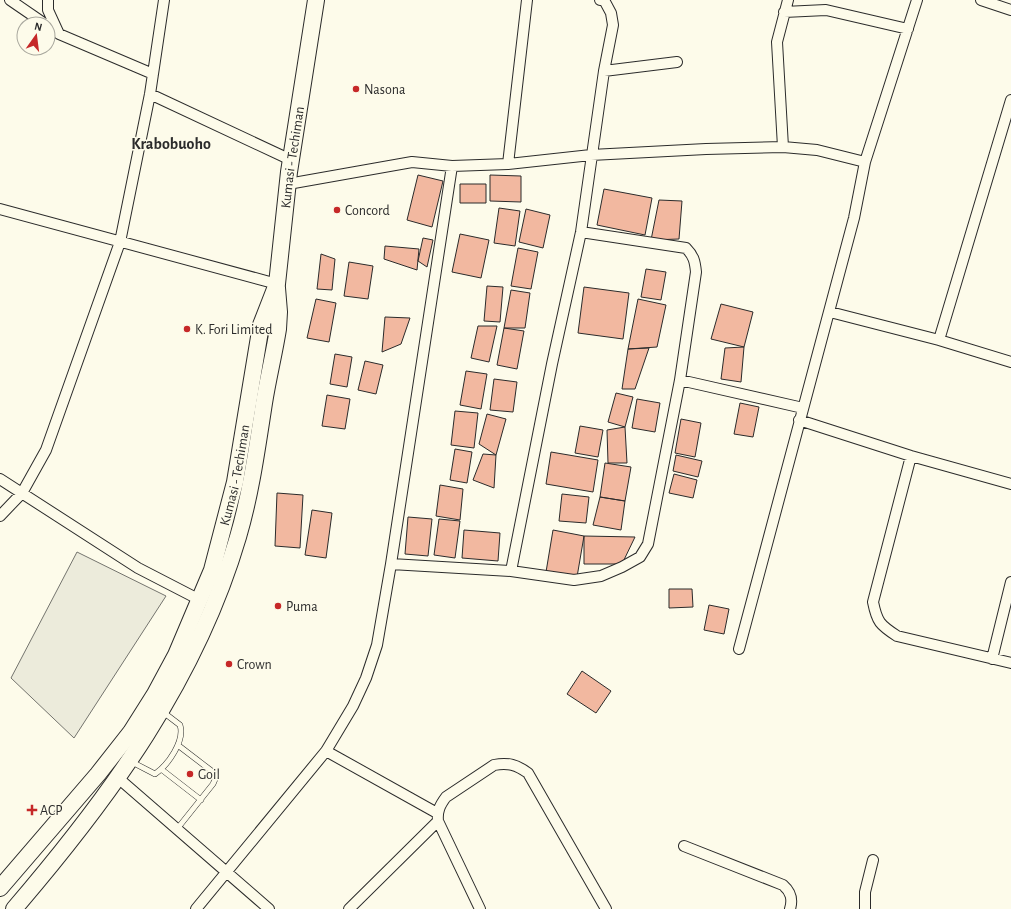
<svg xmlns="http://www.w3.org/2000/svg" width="1011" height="909" font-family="'Alegreya Sans',sans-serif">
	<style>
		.green { fill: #ecebdb; stroke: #74746e }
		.building { fill: #f2b8a0; stroke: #2b2b2b }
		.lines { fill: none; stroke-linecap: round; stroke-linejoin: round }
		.service-casing { stroke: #2b2b2b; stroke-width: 6 }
		.minor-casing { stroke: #2b2b2b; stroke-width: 12 }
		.trunk-casing { stroke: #2b2b2b; stroke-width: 18 }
		.service { stroke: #fdfbea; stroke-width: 5 }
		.minor { stroke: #fdfbea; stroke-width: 10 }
		.trunk { stroke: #fdfbea; stroke-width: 16 }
		.poi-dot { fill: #c62828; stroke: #fdfbea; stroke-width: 1.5 }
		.labels { text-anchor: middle; stroke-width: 3; stroke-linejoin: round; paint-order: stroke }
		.poi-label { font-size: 14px; fill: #2b2b2b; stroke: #fdfbea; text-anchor: start }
		.street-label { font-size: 14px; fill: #2b2b2b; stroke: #fdfbea }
		.quarter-label { font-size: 16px; font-weight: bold; fill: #2b2b2b; stroke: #fdfbea }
	</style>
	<rect width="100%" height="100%" fill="#fdfbea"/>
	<path class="green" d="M 77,552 L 166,596 L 74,738 L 11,678 Z"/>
	<path class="building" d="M 418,175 L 443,181 L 432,227 L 407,220 Z
		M 490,175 L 521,176 L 521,202 L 490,201 Z
		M 460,184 L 486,184 L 486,203 L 460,203 Z
		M 604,189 L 652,198 L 645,235 L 597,225 Z
		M 659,200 L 682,201 L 679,239 L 651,240 Z
		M 499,208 L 520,211 L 515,246 L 494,243 Z
		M 526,209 L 550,215 L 543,248 L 519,242 Z
		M 460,234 L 489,240 L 481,278 L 452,272 Z
		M 423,238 L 433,240 L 427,267 L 418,261 Z
		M 385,246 L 419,249 L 417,270 L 384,259 Z
		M 518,248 L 538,252 L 531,289 L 511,286 Z
		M 321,254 L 335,259 L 332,290 L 317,289 Z
		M 349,262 L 373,266 L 368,299 L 344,296 Z
		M 646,269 L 666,272 L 661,300 L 641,297 Z
		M 487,286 L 503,287 L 500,322 L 484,321 Z
		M 584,287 L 629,293 L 623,339 L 578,333 Z
		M 511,290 L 530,293 L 525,328 L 504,328 Z
		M 316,299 L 336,303 L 329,342 L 307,338 Z
		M 638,299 L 666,305 L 657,347 L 628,349 Z
		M 721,304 L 753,312 L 744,347 L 711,339 Z
		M 385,317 L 410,318 L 401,344 L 382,352 Z
		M 478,326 L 497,326 L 489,362 L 471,358 Z
		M 504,328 L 524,331 L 517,369 L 497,365 Z
		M 744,347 L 741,382 L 721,379 L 725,348 Z
		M 649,348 L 635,389 L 622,389 L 628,349 Z
		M 335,354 L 352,357 L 347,387 L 330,384 Z
		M 365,361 L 383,365 L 376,394 L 358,390 Z
		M 466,371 L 487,374 L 481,409 L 460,405 Z
		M 494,379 L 517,382 L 513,412 L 490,410 Z
		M 616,393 L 633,397 L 625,427 L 608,422 Z
		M 327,395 L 350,399 L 345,429 L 322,426 Z
		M 637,399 L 660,403 L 655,432 L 632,428 Z
		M 740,403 L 759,407 L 753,437 L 734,434 Z
		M 455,411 L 478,413 L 474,448 L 451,445 Z
		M 487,414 L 506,419 L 496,455 L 479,444 Z
		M 681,419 L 701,423 L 695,457 L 675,453 Z
		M 580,426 L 603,430 L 598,457 L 575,453 Z
		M 625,427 L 627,463 L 608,463 L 607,430 Z
		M 455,449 L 472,452 L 467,483 L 450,480 Z
		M 551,452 L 598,460 L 593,492 L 546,484 Z
		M 483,454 L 496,455 L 494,488 L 473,480 Z
		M 676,455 L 702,461 L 698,477 L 673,471 Z
		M 605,463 L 631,467 L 625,501 L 600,497 Z
		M 674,474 L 697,480 L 693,498 L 669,493 Z
		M 440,485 L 463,489 L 460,520 L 436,516 Z
		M 277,493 L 303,495 L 300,548 L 275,546 Z
		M 562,494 L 589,497 L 586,523 L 559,521 Z
		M 600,497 L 625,501 L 621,530 L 593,525 Z
		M 312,510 L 332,513 L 326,558 L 305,555 Z
		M 408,517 L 432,519 L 428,556 L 405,554 Z
		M 439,519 L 460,521 L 455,558 L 434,555 Z
		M 464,530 L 500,533 L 498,561 L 462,558 Z
		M 553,530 L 584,536 L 577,577 L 546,572 Z
		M 584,536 L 635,537 L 622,564 L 584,564 Z
		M 669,589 L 692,589 L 693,607 L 669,608 Z
		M 709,605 L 729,609 L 724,634 L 704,630 Z
		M 582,671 L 611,691 L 596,713 L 567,694 Z"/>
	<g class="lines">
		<defs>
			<path id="service" d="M 130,761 L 155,774 C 168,765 185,741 180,725 L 163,712
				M 161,769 L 201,800
				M 177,829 L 213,784 L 216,777 L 213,772 L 179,746"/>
			<path id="minor" d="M 10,0 L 45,24
				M 48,0 L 48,10 L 59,34 L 153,74
				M 600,0 L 604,0 L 611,13 L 613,25 L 604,71
				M 981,0 L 1011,10
				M 784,12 L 826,10 L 908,29
				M 150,94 L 291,160
				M 783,147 L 777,42 L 788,0
				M 865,162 L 917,0
				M 508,164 L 527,0
				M 288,184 L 412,162 L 452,166 L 508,164 L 591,155 L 706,149 L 783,147 L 817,150 L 865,162 L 854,218 L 739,649
				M 0,209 L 277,284
				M 830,312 L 939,340 L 1011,362
				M 939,340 L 1011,100
				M 680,380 L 803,408
				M 799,420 L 911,456 L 1011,484
				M 911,456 L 873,602 C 877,622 880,625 897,636 L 1011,663
				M 0,479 L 138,568 L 200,600
				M 0,516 L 22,493 L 46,450 L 120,242 L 150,94 L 164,0
				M 391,564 L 511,571 L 574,580 L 601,576 L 622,567 L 640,557 L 648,544 L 680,380 L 696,272 C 695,262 694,256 686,248 L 581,232
				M 511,571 L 552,364 L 581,232 L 604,71 L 677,62
				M 992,659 L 1011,582
				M 326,751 L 437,813
				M 117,777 L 269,909
				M 684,846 L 783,885 C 791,892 793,899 790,909
				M 196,909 L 326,751 L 353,706 L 366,678 L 377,645 L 391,564 L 452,166
				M 349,909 L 438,821
				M 480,909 L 438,821 C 437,811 440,805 446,797 L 494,765 C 508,762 517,765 528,773 L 606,909
				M 865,909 L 865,892 L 873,860"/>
			<g id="trunk">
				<path id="s1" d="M 0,888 L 98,774 L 131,732 L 155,694 L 176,655 L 212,570 L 235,482 L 261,325 L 277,284 L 289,172 L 316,0"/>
				<path d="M 14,909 C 110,797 196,680 238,537 C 251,493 257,448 264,403 C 268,378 274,354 278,329 L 279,312 L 277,288"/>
			</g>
		</defs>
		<use href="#service" class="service-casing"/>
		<use href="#minor" class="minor-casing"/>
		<use href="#trunk" class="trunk-casing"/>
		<use href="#service" class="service"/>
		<use href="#minor" class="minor"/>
		<use href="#trunk" class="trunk"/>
	</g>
	<g class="poi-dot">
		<circle cx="356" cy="89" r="4"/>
		<circle cx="337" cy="210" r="4"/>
		<circle cx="187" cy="329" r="4"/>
		<circle cx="278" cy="606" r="4"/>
		<circle cx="229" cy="664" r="4"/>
		<circle cx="190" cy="774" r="4"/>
		<path d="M30 804h4v4h4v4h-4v4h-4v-4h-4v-4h4z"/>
	</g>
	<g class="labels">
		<g class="poi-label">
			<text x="364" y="94">Nasona</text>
			<text x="345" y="215">Concord</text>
			<text x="195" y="334">K. Fori Limited</text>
			<text x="286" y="611">Puma</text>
			<text x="237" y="669">Crown</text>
			<text x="198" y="779">Goil</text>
			<text x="40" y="815">ACP</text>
		</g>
		<g class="street-label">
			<text dy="5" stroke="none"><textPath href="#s1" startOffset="807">Kumasi - Techiman</textPath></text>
			<text dy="5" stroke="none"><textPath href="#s1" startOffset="483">Kumasi - Techiman</textPath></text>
		</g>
		<g class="quarter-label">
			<text x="171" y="149">Krabobuoho</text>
		</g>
	</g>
	<g transform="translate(36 36) rotate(14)"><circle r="19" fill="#fdfbea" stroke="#a9a89e"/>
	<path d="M0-3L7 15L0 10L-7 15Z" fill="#c62828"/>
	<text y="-6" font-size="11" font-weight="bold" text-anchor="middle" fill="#2b2b2b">N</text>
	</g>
</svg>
